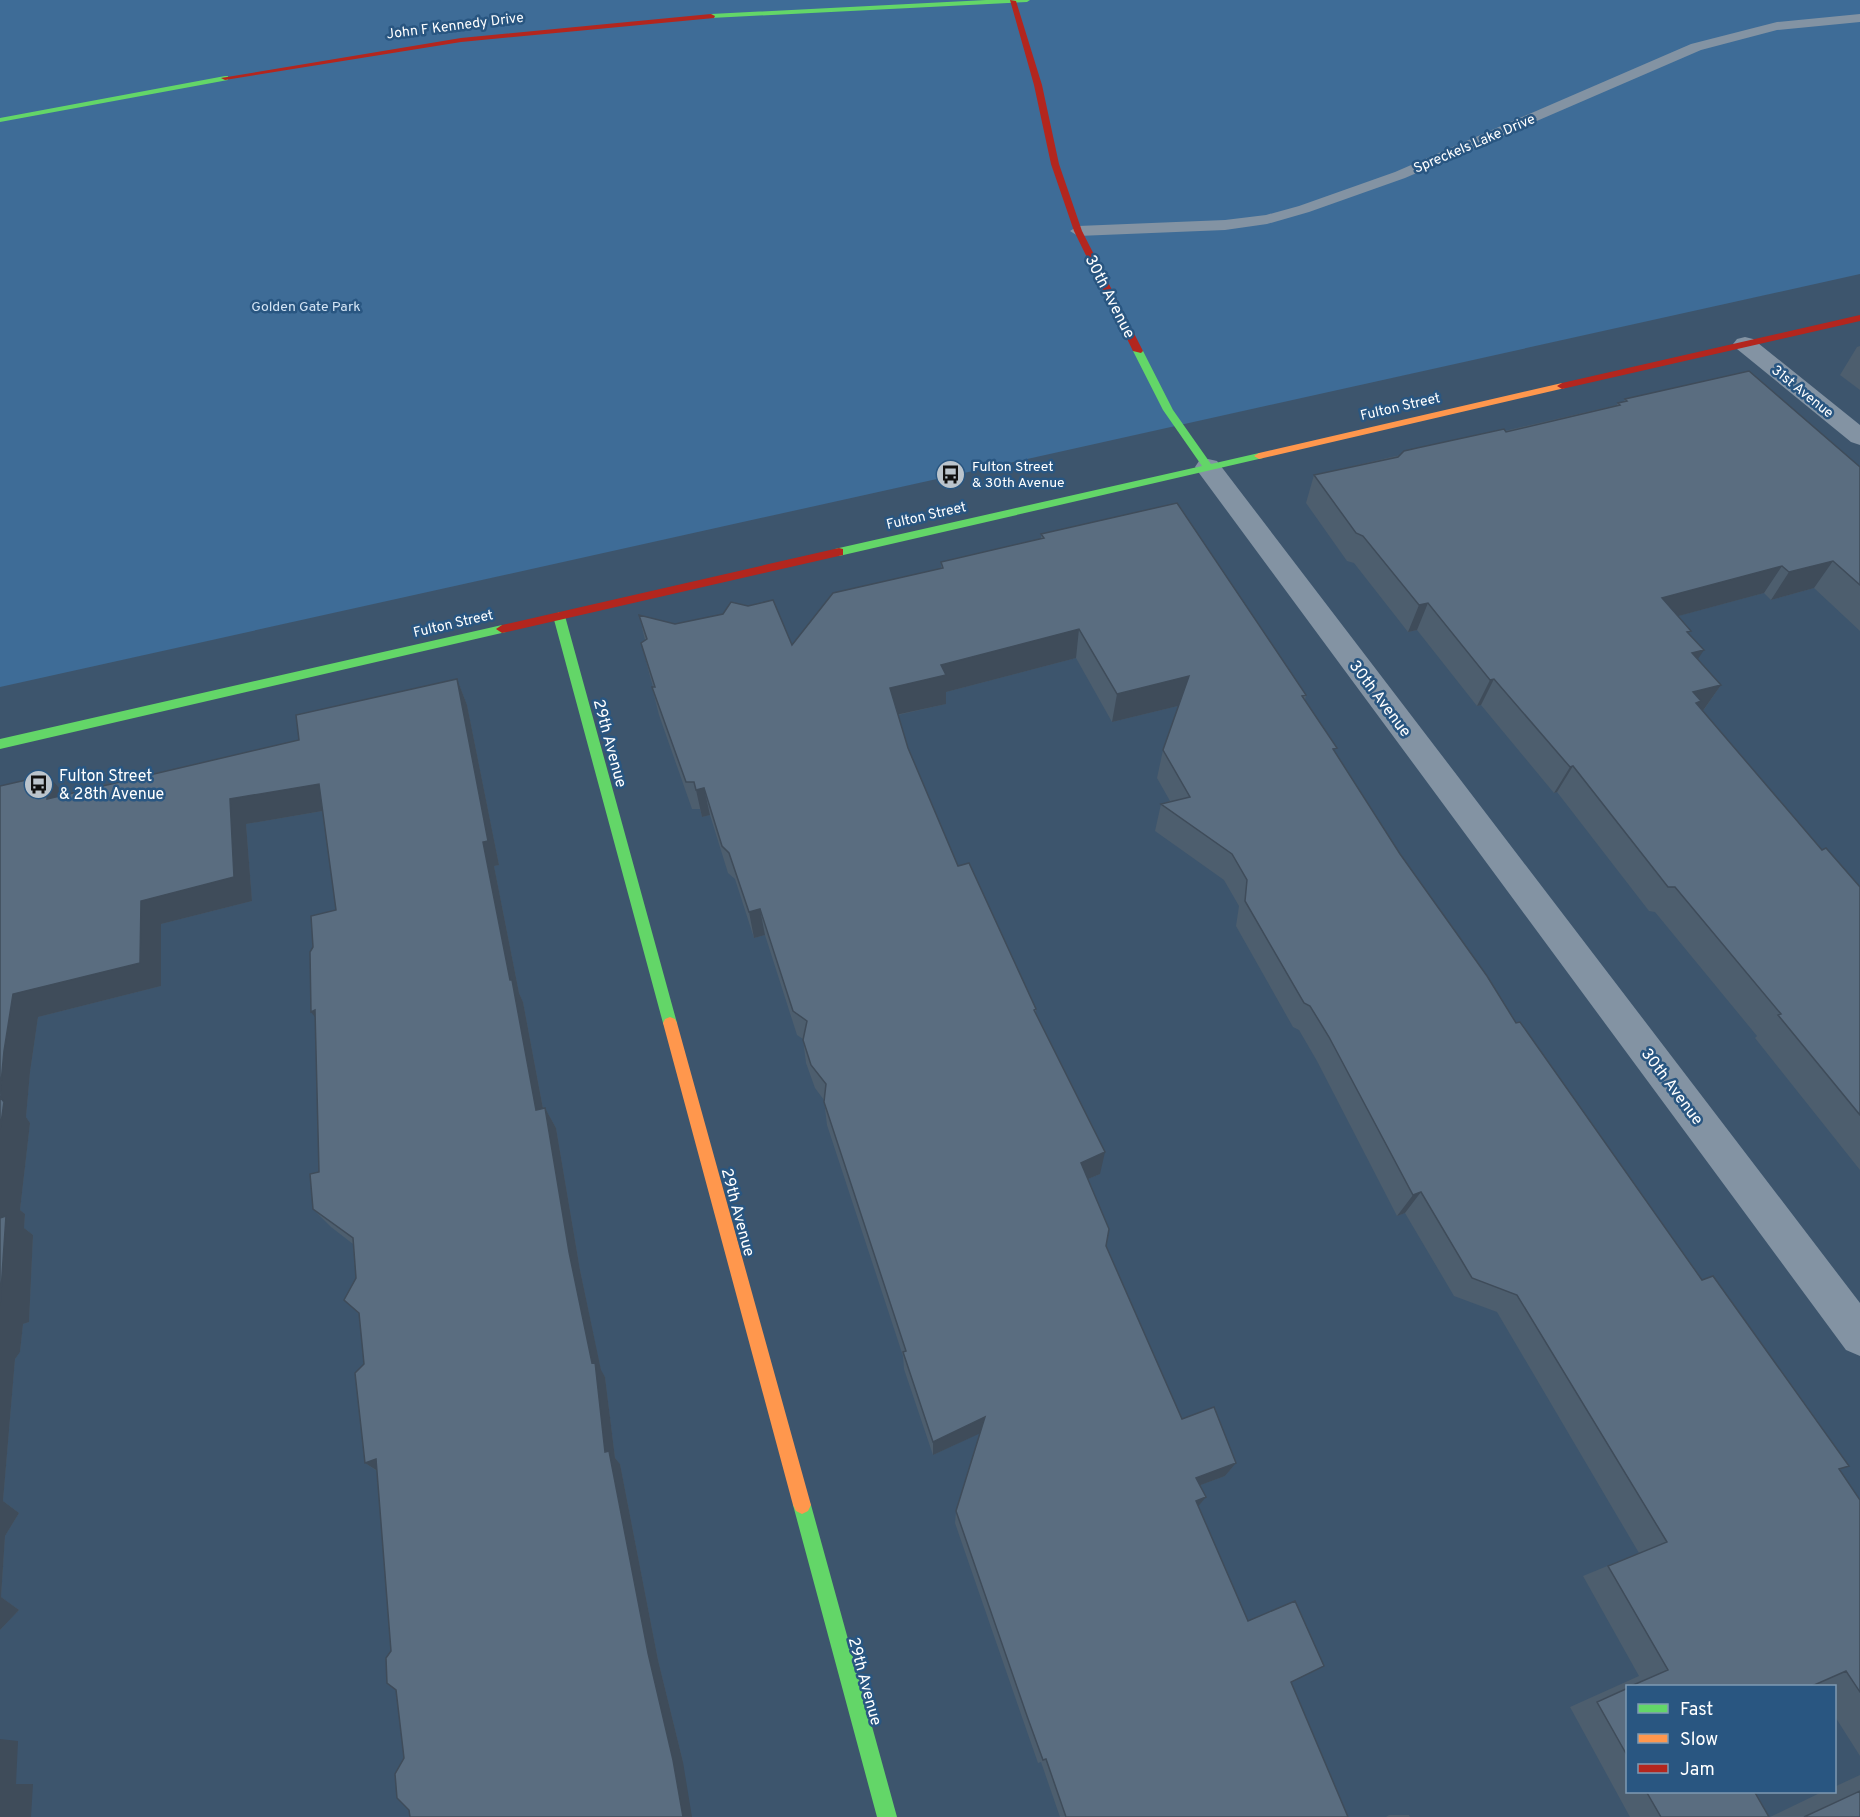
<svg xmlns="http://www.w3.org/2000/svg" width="1860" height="1817" font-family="Overpass,sans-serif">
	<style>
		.green { fill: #3e6c97 }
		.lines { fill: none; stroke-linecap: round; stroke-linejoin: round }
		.lane { fill: #8393a3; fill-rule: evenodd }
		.street { fill: #8393a3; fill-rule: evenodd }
		.fast { fill: #63d668; fill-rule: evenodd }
		.slow { fill: #ff974d; fill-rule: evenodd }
		.jam { fill: #b3261e; fill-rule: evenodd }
		.wall { fill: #4d5e6e }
		.shaded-wall { fill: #3f4c5a }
		.building { fill: #5a6d80; stroke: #3f4c5a; stroke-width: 1.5 }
		.labels { text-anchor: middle; stroke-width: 5; stroke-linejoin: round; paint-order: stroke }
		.far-street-label { font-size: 14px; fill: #fff; stroke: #295681 }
		.far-park-label { font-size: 14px; fill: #d4e5f5; stroke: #295681 }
		.far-poi-label { font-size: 14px; fill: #fff; stroke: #295681; text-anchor: start }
		.street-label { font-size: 16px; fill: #fff; stroke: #295681 }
		.poi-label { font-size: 16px; fill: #fff; stroke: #295681; text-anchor: start }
	</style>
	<rect width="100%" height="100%" fill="#3d556d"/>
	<path class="green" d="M 0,0 L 1860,0 L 1860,274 L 0,687 Z"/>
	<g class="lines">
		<path class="lane" d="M 1860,14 L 1860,22 L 1777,30 L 1701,50 L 1405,178 L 1309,212 L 1267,224 L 1225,230 L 1078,236 L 1070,231 L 1078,226 L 1225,220 L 1266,215 L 1299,206 L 1395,172 L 1691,44 L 1777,22 Z"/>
		<path class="street" d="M 1745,337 L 1753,339 L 1860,425 L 1860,445 L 1851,442 L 1737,349 L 1733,344 L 1737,339 Z
			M 1208,459 L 1217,461 L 1860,1303 L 1860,1356 L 1846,1350 L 1199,473 L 1195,467 L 1199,461 Z"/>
		<path class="fast" d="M 986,0 L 1030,0 L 1027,2 L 711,18 L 707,16 L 711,14 Z
			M 225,76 L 228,76 L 228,80 L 0,122 L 0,118 Z
			M 1138,348 L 1143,351 L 1173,410 L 1211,464 L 1259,453 L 1263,454 L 1263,458 L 839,556 L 835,555 L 835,549 L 839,548 L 1202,466 L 1163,410 L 1133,351 Z
			M 559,612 L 565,616 L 677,1023 L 675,1027 L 670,1029 L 665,1027 L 663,1023 L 553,616 Z
			M 502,625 L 508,629 L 506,632 L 0,749 L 0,739 Z
			M 802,1496 L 808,1499 L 811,1505 L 897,1817 L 877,1817 L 793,1505 L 796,1499 Z"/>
		<path class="slow" d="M 1562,383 L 1565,384 L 1565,388 L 1259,459 L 1254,456 L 1259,453 Z
			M 670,1017 L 675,1019 L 677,1023 L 811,1505 L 808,1511 L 802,1514 L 796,1511 L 793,1505 L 663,1023 L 665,1019 Z"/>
		<path class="jam" d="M 1010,0 L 1016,1 L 1042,85 L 1059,164 L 1082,231 L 1143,351 L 1141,353 L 1133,351 L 1074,231 L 1051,164 L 1034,85 Z
			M 711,14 L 715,16 L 714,18 L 461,42 L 225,80 L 221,78 L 461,38 Z
			M 1860,315 L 1860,321 L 1562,389 L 1557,386 L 1562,383 Z
			M 839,548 L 843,549 L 843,555 L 502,633 L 496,629 L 502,625 Z"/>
	</g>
	<path class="wall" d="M 1860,346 L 1860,390 L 1840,375 L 1857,347 Z
		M 1625,399 L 1860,467 L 1860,631 L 1814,588 L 1771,600 L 1764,593 L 1678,616 L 1689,635 L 1698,659 L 1721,685 L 1703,711 L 1822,850 L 1860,887 L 1860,1170 L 1755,1038 L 1757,1036 L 1655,912 L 1649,911 L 1557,792 L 1554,793 L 1481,705 L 1477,706 L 1417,630 L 1408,632 L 1354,563 L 1347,561 L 1306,503 L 1314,475 L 1617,405 L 1618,403 L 1624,402 Z
		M 1041,534 L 1306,695 L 1305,700 L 1335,753 L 1400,854 L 1516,1023 L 1702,1280 L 1849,1466 L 1839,1470 L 1860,1500 L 1860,1756 L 1834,1715 L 1834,1686 L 1817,1686 L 1816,1685 L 1812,1686 L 1628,1686 L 1628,1791 L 1754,1791 L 1769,1817 L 1630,1817 L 1570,1707 L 1639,1676 L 1583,1576 L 1639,1553 L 1497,1312 L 1454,1296 L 1405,1213 L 1397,1216 L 1317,1061 L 1299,1030 L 1293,1027 L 1236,926 L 1239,906 L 1224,880 L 1155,831 L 1161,804 L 1170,801 L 1157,778 L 1163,750 L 1178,706 L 1112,722 L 1076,658 L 946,692 L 946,704 L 898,715 L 908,748 L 958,866 L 1036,1009 L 1036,1014 L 1100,1174 L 1088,1179 L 1106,1246 L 1182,1419 L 1236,1463 L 1225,1476 L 1200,1485 L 1206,1497 L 1198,1506 L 1248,1621 L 1291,1682 L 1348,1817 L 1060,1817 L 1041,1762 L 1038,1763 L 1023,1720 L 955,1523 L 956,1511 L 980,1433 L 933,1455 L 904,1369 L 903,1356 L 827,1125 L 824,1100 L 815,1088 L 806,1063 L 803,1039 L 797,1035 L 765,935 L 754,938 L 735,879 L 728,873 L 710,815 L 702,817 L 700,809 L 692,809 L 659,715 L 652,687 L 653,687 L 641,643 L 645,640 L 639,615 L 675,624 L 792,645 L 941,568 L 941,562 L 1041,539 Z
		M 457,679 L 467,705 L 499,865 L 494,866 L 519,993 L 523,1002 L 543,1108 L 545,1108 L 556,1128 L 580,1270 L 601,1371 L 605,1377 L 615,1458 L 620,1464 L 658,1660 L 683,1762 L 404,1758 L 391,1651 L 377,1471 L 365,1463 L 364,1364 L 359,1314 L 344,1300 L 356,1278 L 353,1244 L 331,1227 L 313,1209 L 319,1172 L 336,910 L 323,811 L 246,824 L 252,901 L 161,924 L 161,986 L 38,1017 L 30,1072 L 26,1117 L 30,1123 L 20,1210 L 25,1214 L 24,1228 L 33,1235 L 29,1322 L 23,1324 L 20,1352 L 15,1359 L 3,1501 L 19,1513 L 5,1536 L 1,1597 L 19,1610 L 0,1630 L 0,786 L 65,794 L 299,740 Z
		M 1860,1775 L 1860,1817 L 1770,1817 L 1824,1791 L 1834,1791 L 1834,1787 Z
		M 1389,1815 L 1409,1815 L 1410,1817 L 1386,1817 Z"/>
	<path class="shaded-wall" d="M 1833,561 L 1814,588 L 1771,600 L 1789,572 Z
		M 1782,566 L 1764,593 L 1645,625 L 1662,598 Z
		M 1428,603 L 1417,630 L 1408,632 L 1419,605 Z
		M 1079,629 L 1076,658 L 946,692 L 946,704 L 891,716 L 890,688 L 941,665 Z
		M 1704,650 L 1686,677 L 1692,653 Z
		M 1189,676 L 1182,705 L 1112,722 L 1117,694 Z
		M 457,679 L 467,705 L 499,865 L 494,866 L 519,993 L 523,1002 L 547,1130 L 536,1110 L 510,980 L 483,842 Z
		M 1494,679 L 1481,705 L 1477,706 L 1490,680 Z
		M 1721,685 L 1702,712 L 1691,715 L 1693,692 Z
		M 1573,766 L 1557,792 L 1554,793 L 1570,767 Z
		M 48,775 L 69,800 L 47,799 Z
		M 319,784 L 334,809 L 246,824 L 252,901 L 161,924 L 161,986 L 38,1017 L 30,1072 L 26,1117 L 30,1123 L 20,1210 L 25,1214 L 24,1228 L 33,1235 L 29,1322 L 23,1324 L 20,1352 L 15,1359 L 3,1501 L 19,1513 L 5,1536 L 1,1597 L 19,1610 L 0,1630 L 0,1097 L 4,1051 L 13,994 L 141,901 L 230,799 Z
		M 704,788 L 710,815 L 702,817 L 696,790 Z
		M 760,909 L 765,935 L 754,938 L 749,912 Z
		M 315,1010 L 328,1034 L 311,1012 Z
		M 545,1108 L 556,1128 L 580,1270 L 601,1370 L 605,1377 L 615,1458 L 620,1464 L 658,1660 L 683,1762 L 692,1817 L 683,1817 L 605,1452 L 592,1363 L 569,1252 Z
		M 1105,1152 L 1100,1174 L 1076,1184 L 1081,1163 Z
		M 1421,1192 L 1405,1213 L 1397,1216 L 1413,1195 Z
		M 985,1417 L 983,1432 L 933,1455 L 933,1442 Z
		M 376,1459 L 384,1475 L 365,1463 Z
		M 1236,1463 L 1225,1476 L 1187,1490 L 1196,1478 Z
		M 1206,1497 L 1196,1509 L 1196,1501 Z
		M 0,1739 L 18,1741 L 16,1784 L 33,1784 L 31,1817 L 0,1817 Z"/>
	<path class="building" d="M 1749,371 L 1860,467 L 1860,585 L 1833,561 L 1789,572 L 1782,566 L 1662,598 L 1691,631 L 1687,632 L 1704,650 L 1692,653 L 1721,685 L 1693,692 L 1701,701 L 1696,703 L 1822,850 L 1826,848 L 1860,887 L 1860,1115 L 1778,1015 L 1781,1014 L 1675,887 L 1668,887 L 1573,766 L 1570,767 L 1494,679 L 1490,680 L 1428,603 L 1419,605 L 1363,536 L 1356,533 L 1314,475 L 1398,457 L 1404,451 L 1417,448 L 1504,429 L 1506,432 L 1620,405 L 1618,403 L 1627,401 L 1625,399 Z
		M 1177,503 L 1306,695 L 1302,696 L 1337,748 L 1333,749 L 1400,854 L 1487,976 L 1516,1023 L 1520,1022 L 1702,1280 L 1713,1276 L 1849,1466 L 1839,1469 L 1860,1500 L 1860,1692 L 1846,1671 L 1812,1686 L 1631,1686 L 1668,1670 L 1608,1566 L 1667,1542 L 1517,1295 L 1472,1278 L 1421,1192 L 1413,1195 L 1329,1037 L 1310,1006 L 1304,1003 L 1245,901 L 1247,880 L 1232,854 L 1161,804 L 1190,797 L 1163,750 L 1189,676 L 1117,694 L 1079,629 L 941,665 L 946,675 L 890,688 L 908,748 L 958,866 L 969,863 L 1036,1009 L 1034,1010 L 1105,1152 L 1081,1163 L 1109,1229 L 1106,1246 L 1182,1419 L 1214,1407 L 1236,1463 L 1196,1478 L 1206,1497 L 1196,1501 L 1248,1621 L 1295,1601 L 1324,1666 L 1291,1682 L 1348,1817 L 1066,1817 L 1046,1759 L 1043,1760 L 1027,1716 L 956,1511 L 985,1417 L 933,1442 L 903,1352 L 906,1351 L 824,1102 L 826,1084 L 811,1065 L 803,1040 L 807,1021 L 793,1011 L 760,909 L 749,912 L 729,853 L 722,846 L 704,788 L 696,790 L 694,782 L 686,782 L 652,687 L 655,687 L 641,643 L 647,639 L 639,615 L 675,624 L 723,614 L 731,602 L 748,606 L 773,600 L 792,645 L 833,593 L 943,568 L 941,562 L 1044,538 L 1041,534 Z
		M 457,679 L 488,841 L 483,842 L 510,980 L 512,980 L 536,1110 L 545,1108 L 569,1252 L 592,1363 L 595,1362 L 605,1452 L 609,1451 L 648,1653 L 673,1760 L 683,1817 L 410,1817 L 409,1810 L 397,1798 L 395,1774 L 404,1758 L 396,1690 L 387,1683 L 386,1658 L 391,1651 L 376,1459 L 365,1463 L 355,1373 L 364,1364 L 359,1313 L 344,1300 L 356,1278 L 353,1238 L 313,1209 L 310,1174 L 319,1172 L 315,1010 L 311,1012 L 310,952 L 313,947 L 311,916 L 336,910 L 319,784 L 230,799 L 234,877 L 141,901 L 140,963 L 13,994 L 4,1051 L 0,1094 L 0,786 L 48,775 L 47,799 L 299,740 L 296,715 Z
		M 0,1097 L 4,1102 L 0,1130 Z
		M 6,1216 L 0,1306 L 0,1218 Z
		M 1628,1688 L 1628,1757 L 1597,1702 Z
		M 1646,1791 L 1754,1791 L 1769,1817 L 1661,1817 Z
		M 1860,1791 L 1860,1817 L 1804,1817 Z"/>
	<defs>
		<symbol id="bus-disc" viewBox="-11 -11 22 22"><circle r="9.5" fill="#bbc4cc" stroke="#295681"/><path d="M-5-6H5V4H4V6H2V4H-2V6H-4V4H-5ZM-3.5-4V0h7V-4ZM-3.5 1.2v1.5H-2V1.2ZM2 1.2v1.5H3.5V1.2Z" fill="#111"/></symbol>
	</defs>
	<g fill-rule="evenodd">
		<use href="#bus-disc" x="934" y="458" width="33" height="33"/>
		<use href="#bus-disc" x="22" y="768" width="33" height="33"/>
	</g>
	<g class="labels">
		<g class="far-street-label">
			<text transform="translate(455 25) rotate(-7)" y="5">John F Kennedy Drive</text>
			<text transform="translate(1474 143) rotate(-23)" y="5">Spreckels Lake Drive</text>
			<text transform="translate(1803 391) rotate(39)" y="5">31st Avenue</text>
			<text transform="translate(1400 406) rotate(-13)" y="5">Fulton Street</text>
			<text transform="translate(926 515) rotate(-13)" y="5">Fulton Street</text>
			<text transform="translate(453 623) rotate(-13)" y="5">Fulton Street</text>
		</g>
		<g class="far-park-label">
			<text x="306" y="311">Golden Gate Park</text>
		</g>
		<g class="far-poi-label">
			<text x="972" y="471">Fulton Street<tspan x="972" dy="16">&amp; 30th Avenue</tspan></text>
		</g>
		<g class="street-label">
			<text transform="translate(1111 296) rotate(63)" y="6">30th Avenue</text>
			<text transform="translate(1381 698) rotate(53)" y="6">30th Avenue</text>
			<text transform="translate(611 743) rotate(75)" y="6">29th Avenue</text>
			<text transform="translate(1673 1086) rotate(53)" y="6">30th Avenue</text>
			<text transform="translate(739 1212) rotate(75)" y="6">29th Avenue</text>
			<text transform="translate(866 1681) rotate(75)" y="6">29th Avenue</text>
		</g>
		<g class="poi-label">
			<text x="59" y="781">Fulton Street<tspan x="59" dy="18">&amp; 28th Avenue</tspan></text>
		</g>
	</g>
	<rect x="1626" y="1685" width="210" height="108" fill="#295681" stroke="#7f9ab3" stroke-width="1.5"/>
	<rect x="1638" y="1704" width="30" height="9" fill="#63d668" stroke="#7f9ab3" stroke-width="1.5"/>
	<text x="1680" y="1715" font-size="18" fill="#ffffff">Fast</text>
	<rect x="1638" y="1734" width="30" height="9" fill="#ff974d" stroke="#7f9ab3" stroke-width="1.5"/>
	<text x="1680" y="1745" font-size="18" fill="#ffffff">Slow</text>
	<rect x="1638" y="1764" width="30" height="9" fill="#b3261e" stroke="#7f9ab3" stroke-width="1.5"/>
	<text x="1680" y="1775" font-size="18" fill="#ffffff">Jam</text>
</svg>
